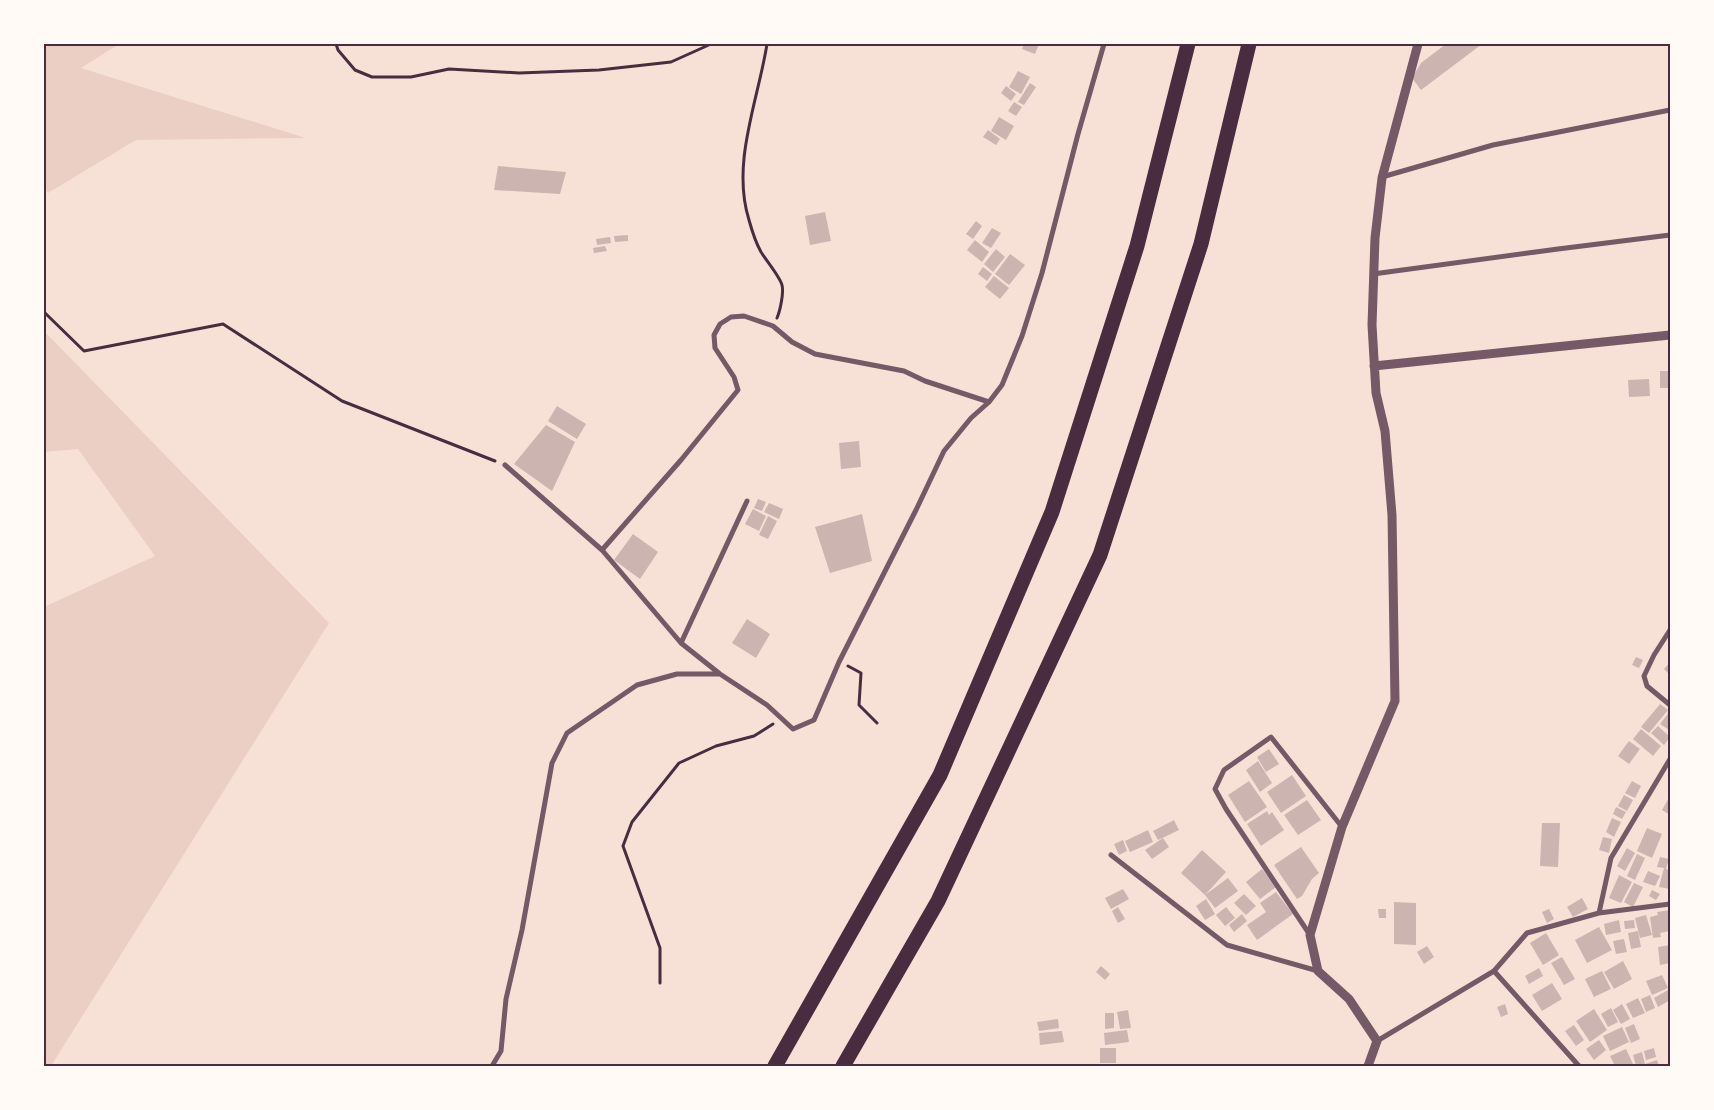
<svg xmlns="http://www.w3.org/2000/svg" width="1714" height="1110" font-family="'Titillium Web',sans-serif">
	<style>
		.green { fill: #ebcfc5 }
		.building { fill: #ccb4b1 }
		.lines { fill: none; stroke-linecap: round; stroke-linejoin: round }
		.path { stroke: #4a2c40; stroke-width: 3 }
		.minor { stroke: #755966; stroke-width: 5 }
		.tertiary { stroke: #755966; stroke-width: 9 }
		.motorway { stroke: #4a2c40; stroke-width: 15 }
		.neatline { fill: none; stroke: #4a2c40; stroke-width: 2 }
	</style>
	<rect width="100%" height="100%" fill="#f7e1d7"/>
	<path class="green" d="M 44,44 L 119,44 L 81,68 L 306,138 L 136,140 L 48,193 L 44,188 Z
		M 44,331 L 329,623 L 51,1066 L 44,1066 L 44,607 L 155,556 L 78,449 L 44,452 Z"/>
	<path class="building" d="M 1024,44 L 1039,44 L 1035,54 L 1022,49 Z
		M 1446,44 L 1482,44 L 1421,90 L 1412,78 L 1421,63 Z
		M 1018,71 L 1030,77 L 1021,94 L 1009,87 Z
		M 1030,83 L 1036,87 L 1024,105 L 1018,102 Z
		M 1006,86 L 1016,94 L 1011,101 L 1001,93 Z
		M 1014,102 L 1022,107 L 1016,116 L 1008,111 Z
		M 999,117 L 1014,126 L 1006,140 L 991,131 Z
		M 988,130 L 1000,139 L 996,145 L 983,137 Z
		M 498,166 L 566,172 L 560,194 L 494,190 Z
		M 825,212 L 831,241 L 810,245 L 805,216 Z
		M 976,221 L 982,226 L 973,239 L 966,234 Z
		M 992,228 L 1001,233 L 991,248 L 982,243 Z
		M 628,235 L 628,241 L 615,242 L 614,236 Z
		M 610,237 L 611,243 L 597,245 L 596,239 Z
		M 975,240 L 989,252 L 982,262 L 967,250 Z
		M 605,246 L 607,251 L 594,253 L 593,248 Z
		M 996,249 L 1005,257 L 993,272 L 984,264 Z
		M 1010,254 L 1025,265 L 1009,285 L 995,274 Z
		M 983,267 L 992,274 L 987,281 L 978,274 Z
		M 994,276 L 1009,288 L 1000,299 L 985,287 Z
		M 1660,371 L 1670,371 L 1670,388 L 1660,388 Z
		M 1649,379 L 1650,396 L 1629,397 L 1628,380 Z
		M 557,406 L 586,424 L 577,439 L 548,421 Z
		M 546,425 L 575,442 L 552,491 L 514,464 Z
		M 859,441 L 861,467 L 841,469 L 839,443 Z
		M 758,499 L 766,502 L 762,511 L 754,508 Z
		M 769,503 L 783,509 L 779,519 L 764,512 Z
		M 753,509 L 766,516 L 759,531 L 745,524 Z
		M 862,514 L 872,561 L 830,573 L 815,527 Z
		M 768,516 L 777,521 L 768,539 L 759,535 Z
		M 633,534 L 658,552 L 640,579 L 614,560 Z
		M 747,619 L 770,634 L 756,658 L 732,643 Z
		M 1636,657 L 1643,660 L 1639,668 L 1632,665 Z
		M 1670,662 L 1670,675 L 1664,669 Z
		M 1660,704 L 1668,710 L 1649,733 L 1641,727 Z
		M 1670,711 L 1670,728 L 1669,730 L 1660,724 Z
		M 1658,726 L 1670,737 L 1664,745 L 1651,733 Z
		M 1641,729 L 1661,746 L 1653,756 L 1633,739 Z
		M 1629,741 L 1640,749 L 1629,764 L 1618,756 Z
		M 1269,749 L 1279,764 L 1266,772 L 1257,757 Z
		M 1258,761 L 1272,783 L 1260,792 L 1246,770 Z
		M 1292,775 L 1306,796 L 1281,813 L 1267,792 Z
		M 1249,781 L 1267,807 L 1245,822 L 1228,795 Z
		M 1632,781 L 1641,786 L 1635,798 L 1625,793 Z
		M 1624,795 L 1633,800 L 1627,811 L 1618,806 Z
		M 1670,796 L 1670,815 L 1662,810 Z
		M 1307,800 L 1321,820 L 1298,835 L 1284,815 Z
		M 1616,807 L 1626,812 L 1622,819 L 1613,814 Z
		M 1267,811 L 1269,815 L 1272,812 L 1284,830 L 1261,846 L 1247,824 Z
		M 1612,818 L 1621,822 L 1614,837 L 1606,832 Z
		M 1174,820 L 1179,830 L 1158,840 L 1153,831 Z
		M 1542,823 L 1560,823 L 1558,867 L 1540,866 Z
		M 1647,828 L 1662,834 L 1652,858 L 1637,851 Z
		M 1148,830 L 1153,842 L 1130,852 L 1125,841 Z
		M 1603,837 L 1612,839 L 1609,853 L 1599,850 Z
		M 1163,838 L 1169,847 L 1152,859 L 1145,850 Z
		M 1123,840 L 1127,851 L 1119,855 L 1114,844 Z
		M 1301,847 L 1319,873 L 1312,879 L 1302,896 L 1297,899 L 1274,865 Z
		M 1627,848 L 1635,853 L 1625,871 L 1617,866 Z
		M 1202,850 L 1226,872 L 1205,895 L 1181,873 Z
		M 1637,854 L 1645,858 L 1635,880 L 1627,876 Z
		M 1660,857 L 1669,859 L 1666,869 L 1670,870 L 1670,889 L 1659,887 L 1664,868 L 1657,867 Z
		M 1262,869 L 1276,887 L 1260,899 L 1246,882 Z
		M 1648,871 L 1660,876 L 1655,886 L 1643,882 Z
		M 1619,875 L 1632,882 L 1621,903 L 1609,898 Z
		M 1228,878 L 1238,891 L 1215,908 L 1205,895 Z
		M 1634,883 L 1643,887 L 1633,907 L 1624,902 Z
		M 1123,889 L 1129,899 L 1111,909 L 1105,898 Z
		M 1652,890 L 1660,894 L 1656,900 L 1649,896 Z
		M 1276,892 L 1293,914 L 1257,940 L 1247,925 L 1266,912 L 1260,903 Z
		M 1244,894 L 1256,906 L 1246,915 L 1234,903 Z
		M 1582,898 L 1588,909 L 1573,917 L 1567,907 Z
		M 1206,899 L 1215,914 L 1205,920 L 1196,906 Z
		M 1394,902 L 1416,903 L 1416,945 L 1394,944 Z
		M 1118,907 L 1125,919 L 1118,923 L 1112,911 Z
		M 1226,907 L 1235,918 L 1225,926 L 1216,915 Z
		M 1378,909 L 1386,909 L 1386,918 L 1379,918 Z
		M 1549,909 L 1554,919 L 1547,923 L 1542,912 Z
		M 1670,910 L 1670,931 L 1660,933 L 1661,937 L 1653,938 L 1650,917 L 1658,915 L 1657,912 Z
		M 1242,914 L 1247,921 L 1234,932 L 1229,925 Z
		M 1646,915 L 1652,935 L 1640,938 L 1635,918 Z
		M 1619,920 L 1621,932 L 1606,935 L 1604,924 Z
		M 1634,920 L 1635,928 L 1625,929 L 1624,921 Z
		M 1599,927 L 1612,950 L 1587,963 L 1575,940 Z
		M 1638,931 L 1641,947 L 1631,949 L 1628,933 Z
		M 1546,933 L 1559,955 L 1543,965 L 1530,943 Z
		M 1624,939 L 1627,952 L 1616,954 L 1613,941 Z
		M 1670,945 L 1670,963 L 1660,965 L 1658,947 Z
		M 1427,946 L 1434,957 L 1424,964 L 1417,952 Z
		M 1562,957 L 1575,979 L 1564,985 L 1551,963 Z
		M 1623,961 L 1632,979 L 1614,989 L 1604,972 Z
		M 1101,966 L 1110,974 L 1105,980 L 1096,972 Z
		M 1539,968 L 1543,976 L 1529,984 L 1525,976 Z
		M 1602,971 L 1611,989 L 1594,997 L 1585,979 Z
		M 1662,975 L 1668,988 L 1652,995 L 1646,981 Z
		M 1552,983 L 1562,999 L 1542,1011 L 1532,995 Z
		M 1668,990 L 1670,993 L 1670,1000 L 1658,1007 L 1654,998 Z
		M 1650,995 L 1655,1008 L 1646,1012 L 1641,999 Z
		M 1638,998 L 1645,1013 L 1633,1018 L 1626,1004 Z
		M 1505,1004 L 1508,1014 L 1501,1017 L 1497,1007 Z
		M 1622,1004 L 1630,1019 L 1621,1024 L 1613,1010 Z
		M 1611,1008 L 1618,1022 L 1608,1027 L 1601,1014 Z
		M 1594,1009 L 1607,1030 L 1590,1042 L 1576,1021 Z
		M 1128,1010 L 1131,1028 L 1120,1029 L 1117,1012 Z
		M 1105,1013 L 1114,1013 L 1114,1028 L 1105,1029 Z
		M 1058,1019 L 1059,1028 L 1039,1031 L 1037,1022 Z
		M 1634,1024 L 1640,1039 L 1631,1043 L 1625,1028 Z
		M 1574,1025 L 1584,1040 L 1576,1046 L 1565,1031 Z
		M 1622,1027 L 1629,1042 L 1610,1051 L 1603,1036 Z
		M 1127,1030 L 1129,1042 L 1105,1045 L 1104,1033 Z
		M 1062,1031 L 1064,1042 L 1040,1045 L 1039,1033 Z
		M 1599,1040 L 1606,1050 L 1594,1060 L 1586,1049 Z
		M 1100,1048 L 1116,1048 L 1116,1063 L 1100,1063 Z
		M 1654,1048 L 1656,1057 L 1646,1060 L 1644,1051 Z
		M 1626,1049 L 1633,1064 L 1628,1066 L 1615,1066 L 1610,1056 Z
		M 1642,1052 L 1645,1064 L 1657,1060 L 1659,1066 L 1636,1066 L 1633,1055 Z"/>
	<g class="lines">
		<path class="path" d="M 336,44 L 338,50 L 355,70 L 372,77 L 411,77 L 449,69 L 519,73 L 599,70 L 671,62 L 711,44
			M 767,44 C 758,101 731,163 749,220 C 752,231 756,243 761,252 C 766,260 780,277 782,285 C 784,293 780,311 777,318
			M 44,312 L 84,351 L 223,324 L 342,401 L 495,461
			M 848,666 L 861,673 L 859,705 L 877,723
			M 660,983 L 660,948 L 623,846 L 632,822 L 679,763 L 716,746 L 754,736 L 773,724"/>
		<path class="minor" d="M 1382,177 L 1493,145 L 1670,110
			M 1373,274 L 1558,249 L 1670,235
			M 505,465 L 602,550 L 681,643 L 720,674 L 767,705 L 793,729 L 814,720 L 839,662 L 916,510 L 944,451 L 971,418 L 989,402 L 1002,385 L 1022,336 L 1042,273 L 1078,134 L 1104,44
			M 602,550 L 681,460 L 738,390 L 734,377 L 715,348 L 714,335 L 720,324 L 731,317 L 744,316 L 773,326 L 792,342 L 815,354 L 904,371 L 925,381 L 989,402
			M 1670,630 L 1654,655 L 1644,676 L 1647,686 L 1670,705
			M 681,643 L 747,501
			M 1111,855 L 1227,945 L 1318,971
			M 1599,913 L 1611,858 L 1670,759
			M 1310,935 L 1226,809 L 1215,789 L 1224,770 L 1271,737 L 1342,827
			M 1494,971 L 1579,1066
			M 1377,1041 L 1494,971 L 1527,933 L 1599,913 L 1670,904
			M 492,1066 L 501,1051 L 506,999 L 522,930 L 552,763 L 567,733 L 637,685 L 677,674 L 720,674"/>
		<path class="tertiary" d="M 1374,366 L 1670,335
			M 1368,1066 L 1377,1041 L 1349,999 L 1318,971 L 1310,935 L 1342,827 L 1395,701 L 1392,515 L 1385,431 L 1376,393 L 1372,325 L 1375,238 L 1382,178 L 1418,44"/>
		<path class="motorway" d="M 775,1066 L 940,775 L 1052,512 L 1137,246 L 1188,44
			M 843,1066 L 938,901 L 1100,555 L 1201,244 L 1249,44"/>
	</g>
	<rect width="1714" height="1110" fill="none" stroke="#fffaf5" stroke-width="90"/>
	<rect x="45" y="45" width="1624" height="1020" class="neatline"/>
</svg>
